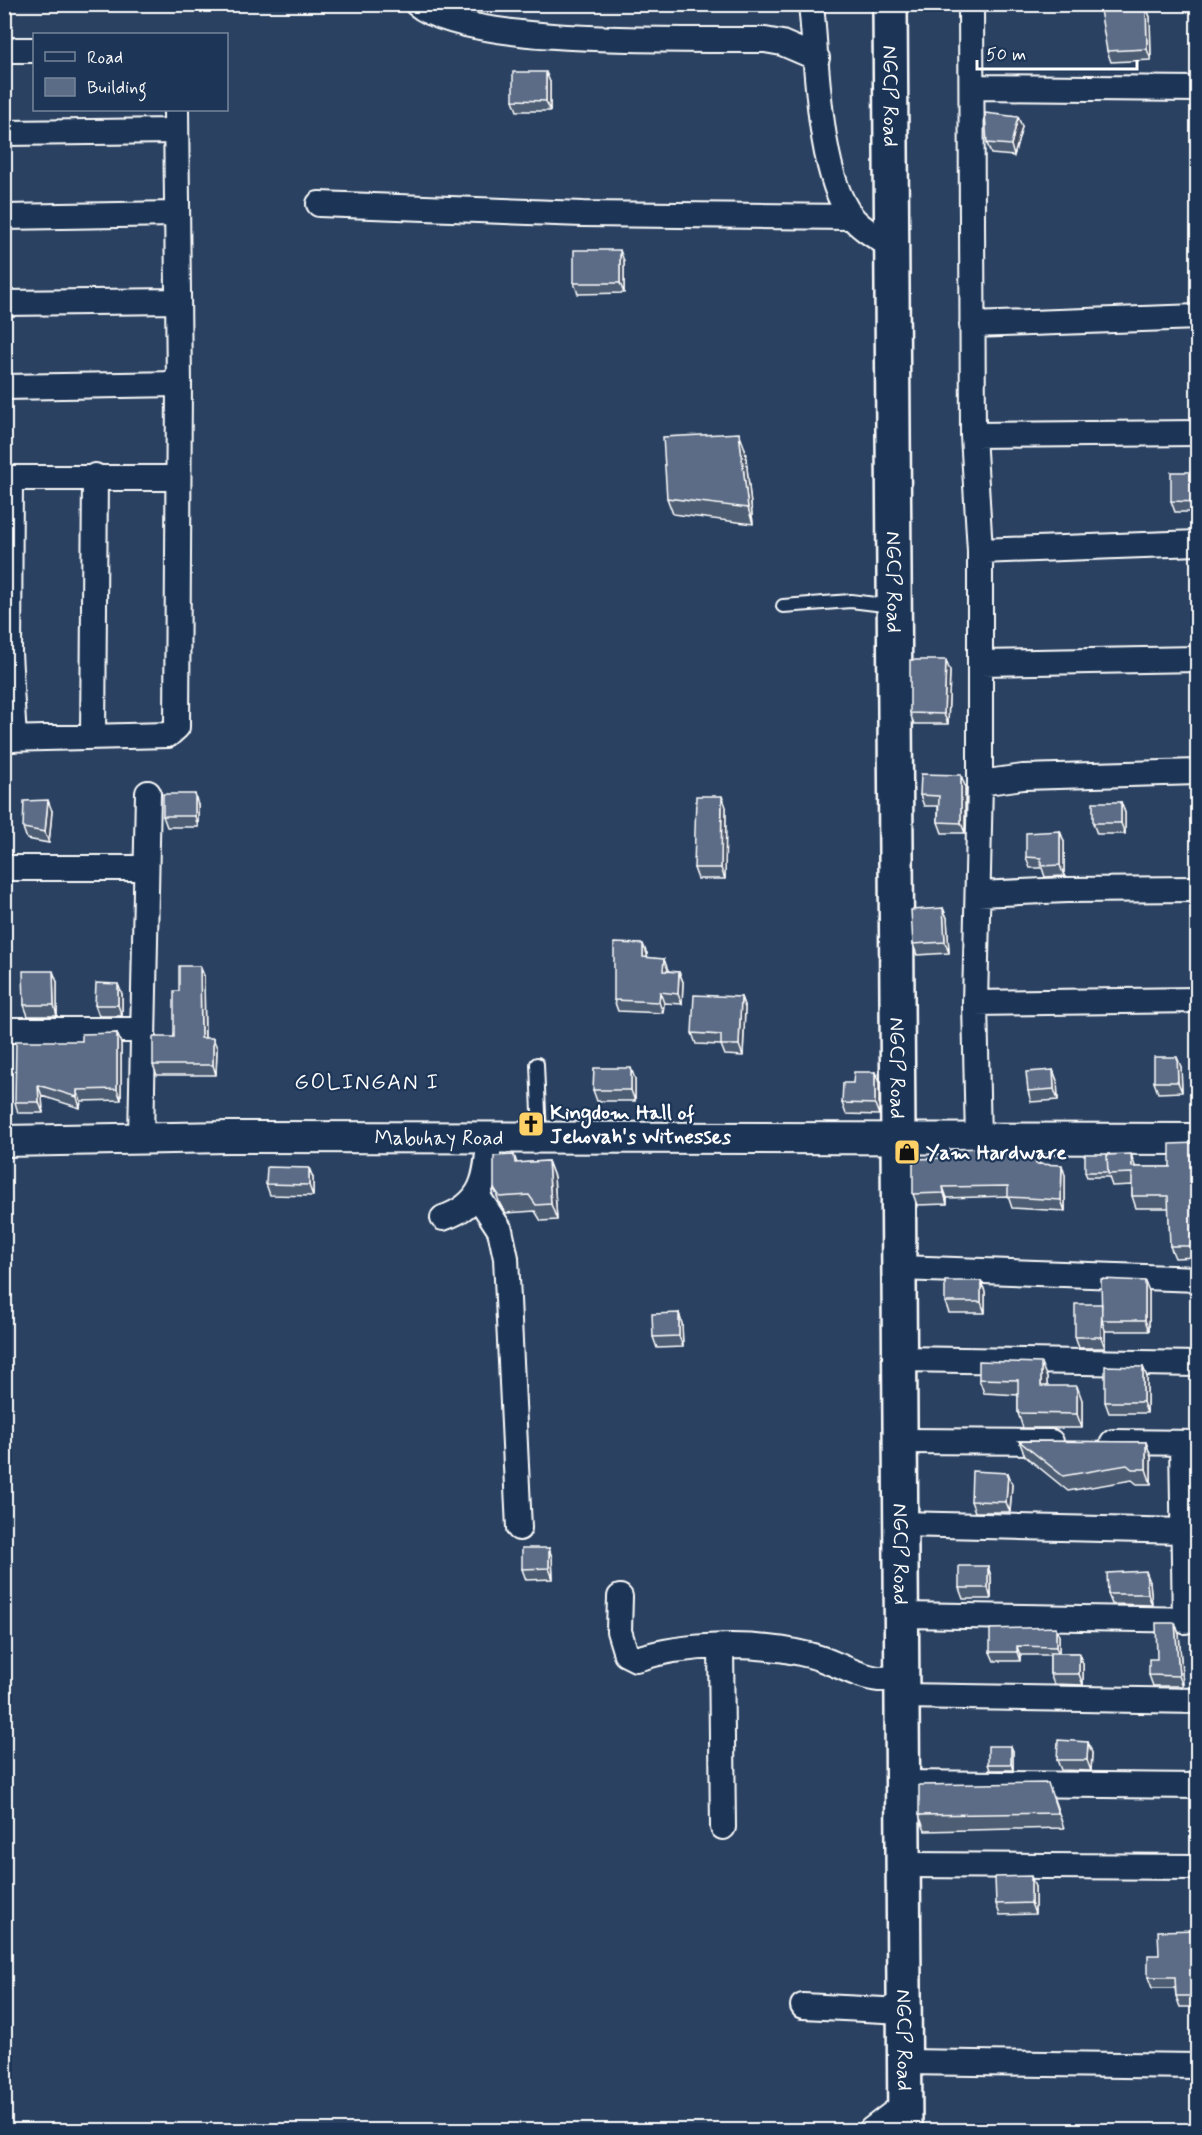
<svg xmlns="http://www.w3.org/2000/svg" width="1202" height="2135" font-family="Mynerve,sans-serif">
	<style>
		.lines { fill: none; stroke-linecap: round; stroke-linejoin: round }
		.service-casing { stroke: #fff; stroke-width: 16 }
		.minor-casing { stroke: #fff; stroke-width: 28 }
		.tertiary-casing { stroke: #fff; stroke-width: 34 }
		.secondary-casing { stroke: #fff; stroke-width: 38 }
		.service { stroke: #1d3557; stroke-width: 12 }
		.minor { stroke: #1d3557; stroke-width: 24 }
		.tertiary { stroke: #1d3557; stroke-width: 30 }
		.secondary { stroke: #1d3557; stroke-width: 33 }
		.wall { fill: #4e5d73; stroke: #fff; stroke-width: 1.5 }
		.shaded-wall { fill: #404c5e; stroke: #fff; stroke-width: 1.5 }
		.building { fill: #5b6c86; stroke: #fff; stroke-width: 1.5 }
		.labels { text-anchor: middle; stroke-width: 4.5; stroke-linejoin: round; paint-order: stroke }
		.street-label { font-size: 21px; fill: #fff; stroke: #1d3557 }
		.poi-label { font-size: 21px; font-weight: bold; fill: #fff; stroke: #1d3557; text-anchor: start }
		.neighbourhood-label { font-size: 22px; letter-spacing: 1.5px; fill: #fff; stroke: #1d3557 }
	</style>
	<rect width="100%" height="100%" fill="#2a4161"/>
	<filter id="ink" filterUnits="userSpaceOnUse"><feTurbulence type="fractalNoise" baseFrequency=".0167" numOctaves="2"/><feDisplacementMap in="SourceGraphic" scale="12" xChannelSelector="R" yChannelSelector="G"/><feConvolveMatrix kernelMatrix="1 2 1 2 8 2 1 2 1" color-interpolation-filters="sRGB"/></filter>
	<g filter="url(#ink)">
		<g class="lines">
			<defs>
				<path id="service" d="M 783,606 L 851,601 L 892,606
					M 537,1064 L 540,1137"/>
				<path id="minor" d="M 417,4 C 468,47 692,39 765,40 L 782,43 L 817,58
					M 811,4 C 817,60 818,173 851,216 C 861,229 878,238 892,247
					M 971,4 L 973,435 L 980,551 L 980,783 L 975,1003 L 978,1140
					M 4,50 L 34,50
					M 972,87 L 1198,89
					M 4,133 L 176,131
					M 319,204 L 583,214 L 851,217
					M 4,217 L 175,214
					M 4,303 L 178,301
					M 972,325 L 1198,317
					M 4,387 L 179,384
					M 973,435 L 1198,433
					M 4,478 L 177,478
					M 10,478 L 9,653 L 14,739
					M 980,551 L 1198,543
					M 980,663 L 1198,659
					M 93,737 L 95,476
					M 4,739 L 168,735 L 177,727 L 179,384 L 176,110
					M 980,783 L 1023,777 L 1198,772
					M 4,868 L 146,868
					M 978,894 L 1067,890 L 1198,889
					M 975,1003 L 1198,1000
					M 4,1030 L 141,1030
					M 141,1138 L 148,793
					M 477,1195 L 500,1230 L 506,1258 L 519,1528
					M 443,1218 C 484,1204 487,1177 489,1137
					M 900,1268 L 1198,1279
					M 900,1359 L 1198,1364
					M 901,1441 L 1051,1442
					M 1113,1442 L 1198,1443
					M 1182,1443 L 1185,1621
					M 901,1524 L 1185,1531
					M 620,1597 L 619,1631 L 626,1654 L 636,1659 C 687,1643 757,1642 809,1655 C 832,1660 856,1677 879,1679 C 886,1679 895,1678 902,1677
					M 902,1615 L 1198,1620
					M 721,1647 L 723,1827
					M 902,1696 L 1198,1701
					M 903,1783 L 1198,1786
					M 904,1865 L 1198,1867
					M 803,2006 L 904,2011
					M 905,2062 L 1198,2066
					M 871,2130 L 905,2104"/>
				<g id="tertiary">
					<path id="s1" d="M 4,1141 L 228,1137 L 1198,1139"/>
				</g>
				<g id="secondary">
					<path id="s2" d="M 890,4 L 905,2130"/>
				</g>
			</defs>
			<use href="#service" class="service-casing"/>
			<use href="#minor" class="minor-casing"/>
			<use href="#tertiary" class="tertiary-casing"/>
			<use href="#secondary" class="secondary-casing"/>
			<use href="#service" class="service"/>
			<use href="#minor" class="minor"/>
			<use href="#tertiary" class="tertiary"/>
			<use href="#secondary" class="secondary"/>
		</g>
		<path class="wall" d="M 1146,7 L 1150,17 L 1151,60 L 1111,62 L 1107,51 Z
			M 550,82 L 550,111 L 517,111 L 513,100 Z
			M 1018,117 L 1022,127 L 1014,156 L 991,154 L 987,143 Z
			M 624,261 L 624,293 L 578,294 L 574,283 Z
			M 1197,324 L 1197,371 L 1193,361 Z
			M 745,449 L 753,524 L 673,514 L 667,498 Z
			M 1197,472 L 1197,512 L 1175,512 L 1171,501 Z
			M 950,671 L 948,724 L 914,724 L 910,713 Z
			M 965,786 L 965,833 L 942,833 L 938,822 L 938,806 L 924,806 L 920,795 Z
			M 1121,802 L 1125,813 L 1125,834 L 1097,834 L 1093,823 Z
			M 198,805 L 198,827 L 167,827 L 163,816 Z
			M 726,807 L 725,879 L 698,879 L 694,868 Z
			M 52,811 L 49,843 L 27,839 L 23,828 Z
			M 1060,831 L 1064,842 L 1064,876 L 1045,877 L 1042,868 L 1030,868 L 1026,857 Z
			M 943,908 L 947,918 L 949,953 L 917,955 L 913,944 Z
			M 647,954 L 647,957 L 668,970 L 668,971 L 679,972 L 683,982 L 682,1004 L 664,1003 L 663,1013 L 618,1011 L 614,1000 Z
			M 200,966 L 204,976 L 205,1038 L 217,1048 L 216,1075 L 157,1075 L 153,1065 L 174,1037 L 179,991 Z
			M 57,982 L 57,1016 L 28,1016 L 24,1005 Z
			M 122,994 L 122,1016 L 99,1016 L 95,1005 Z
			M 741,997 L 745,1008 L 743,1056 L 725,1055 L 721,1045 L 696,1044 L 692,1033 Z
			M 117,1033 L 121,1044 L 121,1100 L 81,1101 L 80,1108 L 42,1096 L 43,1113 L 18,1113 L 15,1102 L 82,1041 Z
			M 1181,1067 L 1182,1092 L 1158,1093 L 1154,1082 Z
			M 1053,1070 L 1057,1081 L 1058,1100 L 1031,1102 L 1028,1091 Z
			M 875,1072 L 879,1083 L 879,1115 L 846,1114 L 842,1103 L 853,1083 Z
			M 635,1079 L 635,1101 L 597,1101 L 593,1090 Z
			M 1197,1143 L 1197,1257 L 1175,1258 L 1170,1246 L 1169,1208 L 1136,1208 L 1132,1196 L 1132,1185 L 1112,1186 L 1109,1177 L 1087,1177 L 1085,1172 L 1111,1155 L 1135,1166 L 1135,1167 L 1170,1167 Z
			M 985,1152 L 1040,1164 L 1065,1175 L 1065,1211 L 1012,1208 L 1008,1196 L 947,1198 L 947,1204 L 917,1205 L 913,1194 L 950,1158 Z
			M 514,1155 L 517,1163 L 548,1161 L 554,1177 L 557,1220 L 541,1221 L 535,1211 L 506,1213 L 500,1204 L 494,1188 Z
			M 309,1168 L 313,1178 L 313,1196 L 270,1195 L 266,1184 Z
			M 981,1281 L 985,1292 L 985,1313 L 949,1313 L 945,1302 Z
			M 1149,1291 L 1149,1331 L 1106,1331 L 1105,1330 L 1105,1348 L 1079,1348 L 1075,1337 L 1102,1304 Z
			M 679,1313 L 682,1324 L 683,1347 L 657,1348 L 653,1337 Z
			M 1143,1367 L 1147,1377 L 1147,1413 L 1109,1413 L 1105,1402 Z
			M 1047,1378 L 1047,1386 L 1082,1400 L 1082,1428 L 1023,1428 L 1018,1413 L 1018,1395 L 984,1393 L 979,1379 Z
			M 1019,1441 L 1146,1442 L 1151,1457 L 1151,1484 L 1137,1484 L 1132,1480 L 1068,1491 L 1025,1456 Z
			M 1008,1473 L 1012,1484 L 1010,1512 L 975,1512 L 971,1501 Z
			M 549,1548 L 552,1558 L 553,1579 L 526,1580 L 522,1569 Z
			M 988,1566 L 991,1577 L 991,1599 L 963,1599 L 959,1588 Z
			M 1150,1582 L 1152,1605 L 1112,1604 L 1108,1594 Z
			M 1175,1623 L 1179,1634 L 1183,1686 L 1153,1686 L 1149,1675 Z
			M 1059,1636 L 1059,1653 L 1079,1653 L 1083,1664 L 1083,1685 L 1054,1684 L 1050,1674 L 1050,1655 L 1020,1655 L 1020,1661 L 994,1661 L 990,1652 Z
			M 1088,1742 L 1092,1753 L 1091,1771 L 1061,1770 L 1057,1760 Z
			M 1013,1751 L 1013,1770 L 990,1770 L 988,1764 Z
			M 1054,1799 L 1064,1828 L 925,1831 L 919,1815 Z
			M 1035,1887 L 1035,1914 L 1000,1915 L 996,1904 Z
			M 1197,1930 L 1197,2007 L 1180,2007 L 1176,1996 L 1175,1988 L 1152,1988 L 1148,1977 L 1159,1955 Z"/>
		<path class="shaded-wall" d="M 1146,7 L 1150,17 L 1151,60 L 1147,49 Z
			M 546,72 L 550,82 L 550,111 L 546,101 Z
			M 1018,117 L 1022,127 L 1014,156 L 1011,145 Z
			M 620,250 L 624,261 L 624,293 L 620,283 Z
			M 739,433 L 745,449 L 753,524 L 748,508 Z
			M 946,660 L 950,671 L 948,724 L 944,714 Z
			M 961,775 L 965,786 L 965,833 L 961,823 Z
			M 195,794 L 198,805 L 198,827 L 195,816 Z
			M 722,796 L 726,807 L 725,879 L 721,868 Z
			M 48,800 L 52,811 L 49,843 L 45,832 Z
			M 1121,802 L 1125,813 L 1125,834 L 1121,823 Z
			M 1060,831 L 1064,842 L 1064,876 L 1060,865 Z
			M 943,908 L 947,918 L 949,953 L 945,942 Z
			M 643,944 L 647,954 L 647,968 L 643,957 Z
			M 664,959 L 668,970 L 667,982 L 663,971 Z
			M 200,966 L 204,976 L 205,1048 L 201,1038 Z
			M 53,971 L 57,982 L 57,1016 L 54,1005 Z
			M 679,972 L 683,982 L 682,1004 L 678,994 Z
			M 118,984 L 122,994 L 122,1016 L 118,1005 Z
			M 660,992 L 664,1003 L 663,1013 L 659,1002 Z
			M 741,997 L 745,1008 L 743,1056 L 739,1045 Z
			M 117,1033 L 121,1044 L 121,1100 L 117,1089 Z
			M 213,1038 L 217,1048 L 216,1075 L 213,1065 Z
			M 1177,1057 L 1181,1067 L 1182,1092 L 1178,1082 Z
			M 631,1068 L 635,1079 L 635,1101 L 631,1090 Z
			M 1053,1070 L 1057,1081 L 1058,1100 L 1054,1089 Z
			M 875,1072 L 879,1083 L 879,1115 L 875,1104 Z
			M 38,1085 L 42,1096 L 43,1113 L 39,1102 Z
			M 77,1090 L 81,1101 L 80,1108 L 77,1097 Z
			M 1036,1154 L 1040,1165 L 1036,1164 Z
			M 1131,1154 L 1135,1166 L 1136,1179 L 1132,1167 Z
			M 548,1161 L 554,1177 L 557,1220 L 551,1204 Z
			M 1062,1165 L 1065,1175 L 1065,1211 L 1061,1200 Z
			M 309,1168 L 313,1178 L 313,1196 L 309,1185 Z
			M 943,1187 L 947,1198 L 947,1204 L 944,1193 Z
			M 981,1281 L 985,1292 L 985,1313 L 981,1302 Z
			M 1145,1281 L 1149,1291 L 1149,1331 L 1145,1320 Z
			M 1102,1304 L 1102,1320 L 1105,1330 L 1105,1348 L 1101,1337 Z
			M 679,1313 L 682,1324 L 683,1347 L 679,1336 Z
			M 1041,1363 L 1047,1378 L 1047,1400 L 1041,1386 Z
			M 1143,1367 L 1147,1377 L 1147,1413 L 1143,1402 Z
			M 1077,1386 L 1082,1400 L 1082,1428 L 1077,1414 Z
			M 1146,1442 L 1151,1457 L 1151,1484 L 1146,1469 Z
			M 1008,1473 L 1012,1484 L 1010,1512 L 1006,1502 Z
			M 549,1548 L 552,1558 L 553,1579 L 549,1568 Z
			M 988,1566 L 991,1577 L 991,1599 L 988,1588 Z
			M 1146,1571 L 1150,1582 L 1152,1605 L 1148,1594 Z
			M 1175,1623 L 1179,1634 L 1183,1686 L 1179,1676 Z
			M 1056,1627 L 1059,1636 L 1059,1655 L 1056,1647 Z
			M 1017,1646 L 1020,1655 L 1020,1661 L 1017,1652 Z
			M 1079,1653 L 1083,1664 L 1083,1685 L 1079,1674 Z
			M 1088,1742 L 1092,1753 L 1091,1771 L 1087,1760 Z
			M 1011,1746 L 1013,1751 L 1013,1770 L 1011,1764 Z
			M 1031,1876 L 1035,1887 L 1035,1914 L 1031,1903 Z"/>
		<path class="building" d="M 1146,7 L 1147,49 L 1107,51 L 1100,10 Z
			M 513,72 L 546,72 L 546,101 L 513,100 Z
			M 985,113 L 1018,117 L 1011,145 L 987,143 Z
			M 574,250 L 620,250 L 620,283 L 574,283 Z
			M 1193,324 L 1197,324 L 1197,361 L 1193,361 Z
			M 739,433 L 748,508 L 667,498 L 663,437 Z
			M 1171,472 L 1197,472 L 1197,502 L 1171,501 Z
			M 910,660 L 946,660 L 944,714 L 910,713 Z
			M 921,774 L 961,775 L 961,823 L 938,822 L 939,796 L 920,795 Z
			M 163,794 L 195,794 L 195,816 L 163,816 Z
			M 696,796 L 722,796 L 721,868 L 694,868 Z
			M 48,800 L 45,832 L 23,828 L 24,801 Z
			M 1093,802 L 1121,802 L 1121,823 L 1093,823 Z
			M 1060,831 L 1060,865 L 1041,866 L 1041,858 L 1026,857 L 1026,833 Z
			M 943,908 L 945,942 L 913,944 L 911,910 Z
			M 614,943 L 643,944 L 643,957 L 664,959 L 663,971 L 679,972 L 678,994 L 660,992 L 659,1002 L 614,1000 Z
			M 179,966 L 200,966 L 201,1038 L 213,1038 L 213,1065 L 153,1065 L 153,1037 L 174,1037 L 174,991 L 179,991 Z
			M 23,971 L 53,971 L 54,1005 L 24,1005 Z
			M 96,983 L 118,984 L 118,1005 L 95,1005 Z
			M 694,995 L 741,997 L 739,1045 L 721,1045 L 721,1035 L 692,1033 Z
			M 117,1033 L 117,1089 L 77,1090 L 77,1097 L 38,1085 L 39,1102 L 15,1102 L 16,1041 L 82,1041 L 82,1034 Z
			M 1154,1057 L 1177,1057 L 1178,1082 L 1154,1082 Z
			M 594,1068 L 631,1068 L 631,1090 L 593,1090 Z
			M 1053,1070 L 1054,1089 L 1028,1091 L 1026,1072 Z
			M 854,1072 L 875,1072 L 875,1104 L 842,1103 L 843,1083 L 853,1083 Z
			M 1197,1143 L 1197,1246 L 1170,1246 L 1168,1196 L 1132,1196 L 1132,1173 L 1108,1174 L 1107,1155 L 1131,1154 L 1132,1167 L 1170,1167 L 1170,1144 Z
			M 984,1148 L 984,1152 L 1036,1154 L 1036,1164 L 1062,1165 L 1061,1200 L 1008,1197 L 1008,1186 L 943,1187 L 944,1193 L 913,1194 L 913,1159 L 950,1158 L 950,1149 Z
			M 1085,1154 L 1110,1154 L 1107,1155 L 1108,1172 L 1085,1172 Z
			M 514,1155 L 515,1163 L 548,1161 L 551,1204 L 536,1205 L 529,1195 L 500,1197 L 494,1188 L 494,1156 Z
			M 267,1167 L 309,1168 L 309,1185 L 266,1184 Z
			M 1101,1279 L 1145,1281 L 1145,1320 L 1102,1320 Z
			M 945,1281 L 981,1281 L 981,1302 L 945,1302 Z
			M 1075,1304 L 1102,1304 L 1101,1337 L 1075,1337 Z
			M 679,1313 L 679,1336 L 653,1337 L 652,1314 Z
			M 979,1361 L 1041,1363 L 1041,1386 L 1077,1386 L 1077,1414 L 1018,1413 L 1018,1380 L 979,1379 Z
			M 1105,1366 L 1143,1367 L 1143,1402 L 1105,1402 Z
			M 1019,1441 L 1146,1442 L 1146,1469 L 1132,1469 L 1127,1465 L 1063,1476 Z
			M 972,1471 L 1008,1473 L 1006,1502 L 971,1501 Z
			M 522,1548 L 549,1548 L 549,1568 L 522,1569 Z
			M 959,1566 L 988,1566 L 988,1588 L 959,1588 Z
			M 1146,1571 L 1148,1594 L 1108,1594 L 1107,1573 Z
			M 1156,1623 L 1175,1623 L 1179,1676 L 1149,1675 L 1149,1659 L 1157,1659 Z
			M 1056,1627 L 1056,1647 L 1017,1646 L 1017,1652 L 990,1652 L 990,1629 Z
			M 1050,1653 L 1079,1653 L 1079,1674 L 1050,1674 Z
			M 1058,1740 L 1088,1742 L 1087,1760 L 1057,1760 Z
			M 988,1746 L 1011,1746 L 1011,1764 L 988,1764 Z
			M 1048,1783 L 1058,1813 L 919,1815 L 919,1785 Z
			M 1031,1876 L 1031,1903 L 996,1904 L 995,1877 Z
			M 1197,1930 L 1197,1996 L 1176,1996 L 1175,1977 L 1148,1977 L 1148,1955 L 1159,1955 L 1158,1931 Z"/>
	</g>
	<defs>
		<symbol id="church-square" viewBox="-11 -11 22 22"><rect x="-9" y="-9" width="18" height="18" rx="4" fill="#ffd166" stroke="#1d3557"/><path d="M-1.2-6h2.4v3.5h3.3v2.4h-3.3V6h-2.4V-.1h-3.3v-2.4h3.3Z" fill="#111"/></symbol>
		<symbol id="shop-square" viewBox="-11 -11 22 22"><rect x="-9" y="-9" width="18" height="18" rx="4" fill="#ffd166" stroke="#1d3557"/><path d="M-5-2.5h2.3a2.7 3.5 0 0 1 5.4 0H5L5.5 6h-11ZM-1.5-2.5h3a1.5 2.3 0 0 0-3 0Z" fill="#111"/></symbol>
	</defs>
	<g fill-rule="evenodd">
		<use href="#church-square" x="516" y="1109" width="30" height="30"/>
		<use href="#shop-square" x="892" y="1137" width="30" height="30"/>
	</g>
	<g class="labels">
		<g class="street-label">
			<text dy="7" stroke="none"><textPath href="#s2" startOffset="92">NGCP Road</textPath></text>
			<text dy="7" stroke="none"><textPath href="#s2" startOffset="578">NGCP Road</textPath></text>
			<text dy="7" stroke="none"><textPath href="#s2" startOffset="1064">NGCP Road</textPath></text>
			<text dy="7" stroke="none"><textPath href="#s1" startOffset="435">Mabuhay Road</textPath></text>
			<text dy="7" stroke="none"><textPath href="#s2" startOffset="1550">NGCP Road</textPath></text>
			<text dy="7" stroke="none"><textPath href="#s2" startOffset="2036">NGCP Road</textPath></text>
		</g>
		<g class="poi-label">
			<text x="550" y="1119">Kingdom Hall of<tspan x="550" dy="24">Jehovah's Witnesses</tspan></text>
			<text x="926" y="1159">Yam Hardware</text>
		</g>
		<g class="neighbourhood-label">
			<text x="367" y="1089">GOLINGAN I</text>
		</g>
	</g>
	<rect width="1202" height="2135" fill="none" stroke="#1d3557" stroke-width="24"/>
	<rect x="12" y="12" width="1178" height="2111" fill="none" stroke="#fff" stroke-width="2" filter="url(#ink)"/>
	<rect x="33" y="33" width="195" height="78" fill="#1d3557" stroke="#77869a" stroke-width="1.5"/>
	<rect x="45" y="52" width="30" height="9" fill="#1d3557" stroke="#77869a" stroke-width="1.5"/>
	<text x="87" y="63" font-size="18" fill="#ffffff">Road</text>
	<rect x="45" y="78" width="30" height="18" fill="#5b6c86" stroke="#77869a" stroke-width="1.5"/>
	<text x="87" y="93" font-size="18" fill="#ffffff">Building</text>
	<path d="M977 60v9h160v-9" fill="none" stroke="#ffffff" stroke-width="3"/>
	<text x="986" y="60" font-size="18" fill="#ffffff" stroke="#1d3557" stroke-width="4.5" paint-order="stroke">50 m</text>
</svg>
